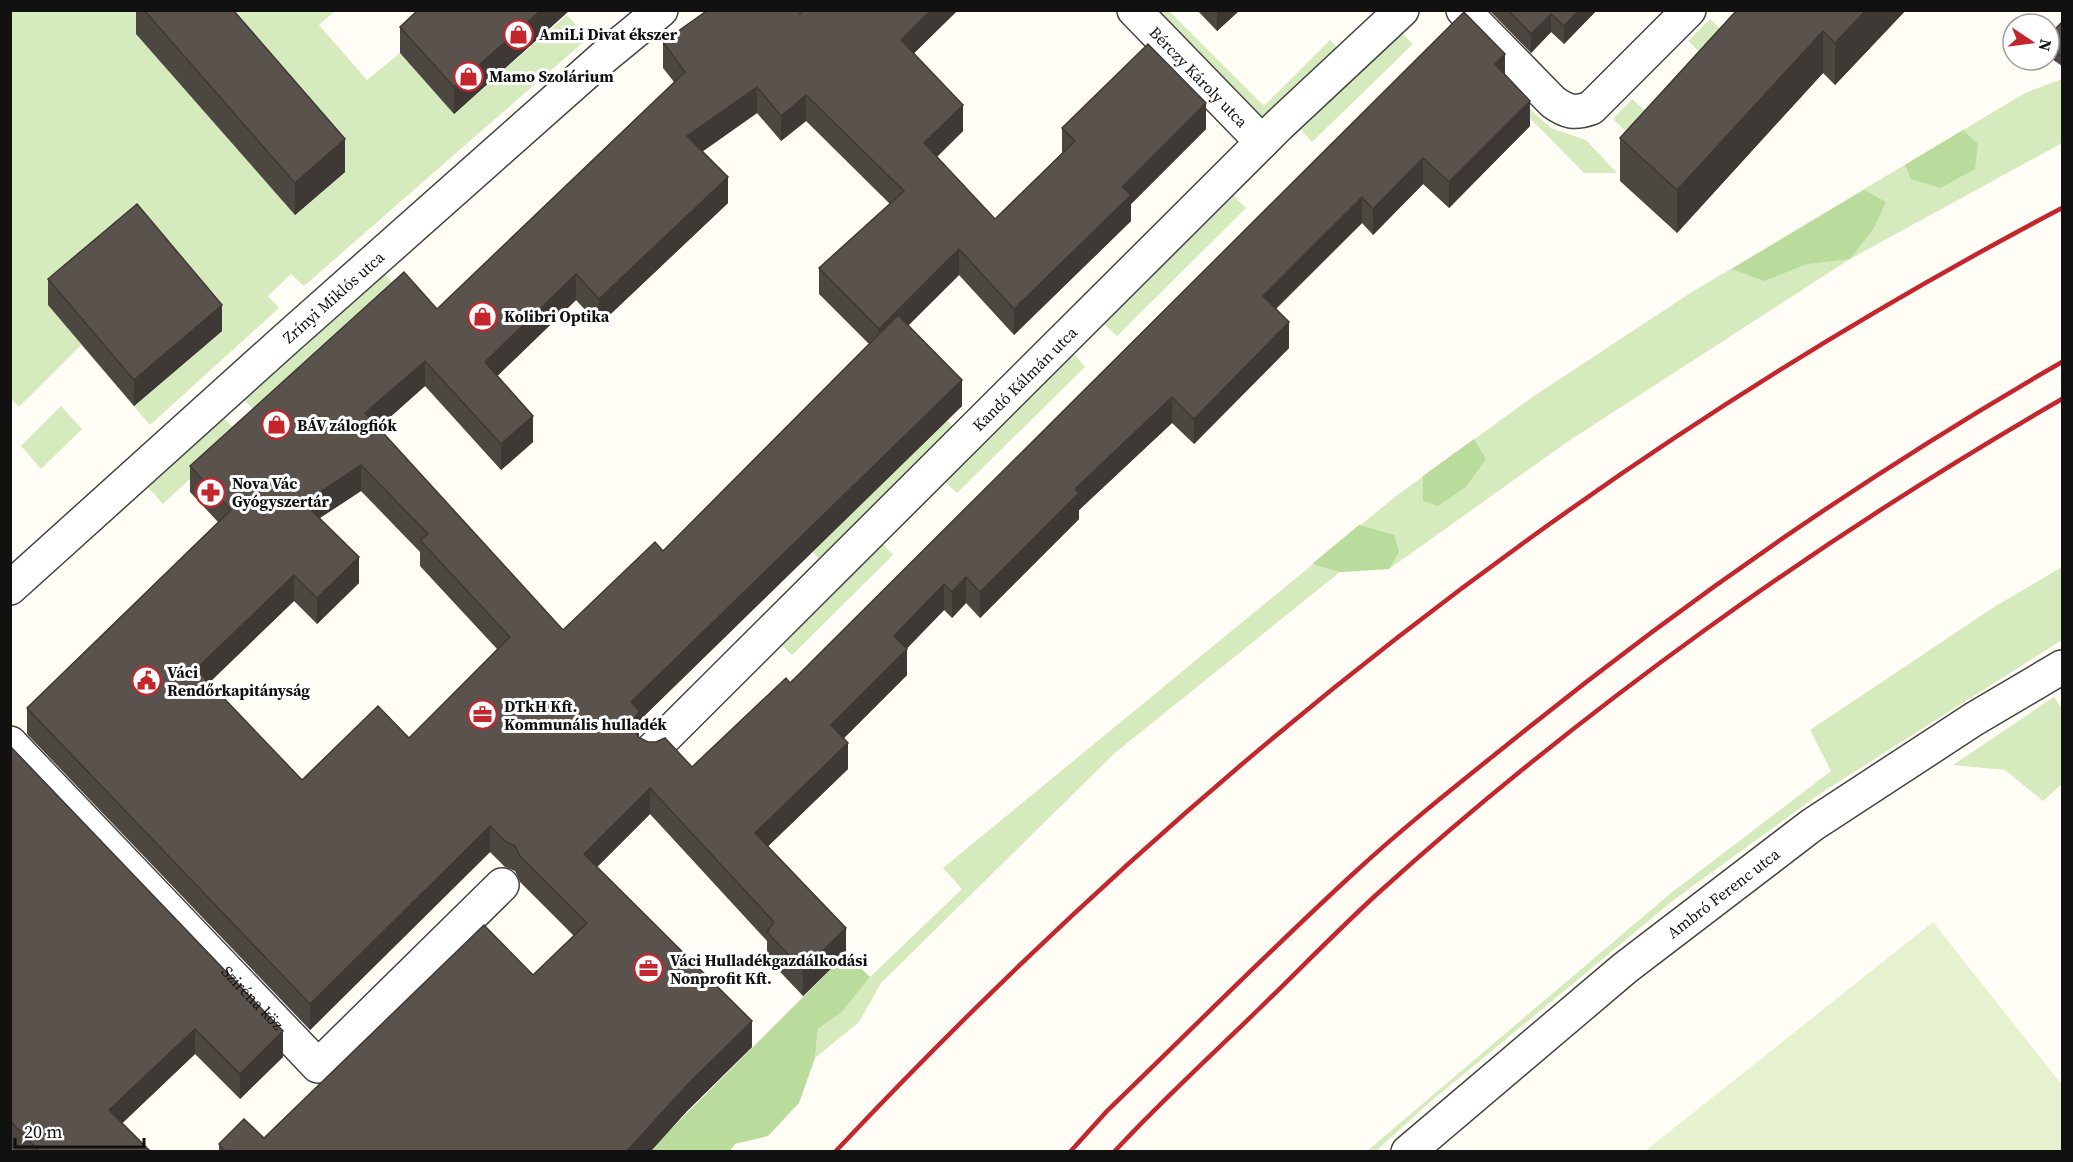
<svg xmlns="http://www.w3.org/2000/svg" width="2073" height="1162" font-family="'Source Serif 4',serif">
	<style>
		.green { fill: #d5ebbd }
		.forest { fill: #b9dc9c }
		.pitch { fill: #e6f2cf }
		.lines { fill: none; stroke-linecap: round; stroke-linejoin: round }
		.street-casing { stroke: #444; stroke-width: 36 }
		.street { stroke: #fff; stroke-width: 33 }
		.rail { stroke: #c4262e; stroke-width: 4.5 }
		.wall { fill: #4d4742; fill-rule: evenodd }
		.shaded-wall { fill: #3f3936 }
		.building { fill: #5a524d; stroke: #3f3936; stroke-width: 1.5; fill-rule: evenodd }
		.labels { text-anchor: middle; stroke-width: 6; stroke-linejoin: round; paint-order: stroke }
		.poi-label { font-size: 16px; font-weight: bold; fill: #111; stroke: #fff; text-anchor: start }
		.street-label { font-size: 16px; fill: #111; stroke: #fff }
	</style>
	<rect width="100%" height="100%" fill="#fffdf5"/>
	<path class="green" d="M 11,11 L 335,11 L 319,25 L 367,80 L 400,53 L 454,113 L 567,15 L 588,38 L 304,286 L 291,274 L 268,296 L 279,308 L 150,425 L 81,345 L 19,407 L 11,399 Z
		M 1153,11 L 1169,11 L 1264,106 L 1330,40 L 1338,48 L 1261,123 Z
		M 1710,19 L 1737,45 L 1716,67 L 1688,41 Z
		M 1401,32 L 1413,44 L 1312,142 L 1301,130 Z
		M 1456,33 L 1536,115 L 1551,128 L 1586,140 L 1617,173 L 1584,173 L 1450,37 Z
		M 2062,79 L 2062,143 L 1850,259 L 1570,440 L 1389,569 L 1340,572 L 1116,752 L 881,983 L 859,1022 L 815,1058 L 818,1029 L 842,1012 L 870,977 L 962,889 L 943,868 L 1396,496 L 1534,396 L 1692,292 L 2025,93 Z
		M 1632,99 L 1661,125 L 1642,147 L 1613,119 Z
		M 1234,196 L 1246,208 L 1117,336 L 1104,324 Z
		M 382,271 L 398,290 L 258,415 L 242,397 Z
		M 1074,354 L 1085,367 L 957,493 L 944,481 Z
		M 61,406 L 82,429 L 41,469 L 21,446 Z
		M 221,416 L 239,433 L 163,504 L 146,485 Z
		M 947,420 L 956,430 L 822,561 L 812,552 Z
		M 882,543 L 893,555 L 792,655 L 781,644 Z
		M 2062,567 L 2062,640 L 1821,793 L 1675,899 L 1429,1103 L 1376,1151 L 1367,1151 L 1671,893 L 1831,771 L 1810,730 L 1994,607 Z
		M 2054,697 L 2062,709 L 2062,784 L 2043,801 L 2005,770 L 1953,765 Z"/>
	<path class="forest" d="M 1963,130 L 1978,144 L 1975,169 L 1940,188 L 1911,179 L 1905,165 Z
		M 1864,190 L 1886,202 L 1874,228 L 1850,259 L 1807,264 L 1764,281 L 1732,269 Z
		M 1474,439 L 1486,459 L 1466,487 L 1438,506 L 1423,501 L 1423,476 Z
		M 1359,525 L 1394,535 L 1399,552 L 1389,569 L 1340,572 L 1312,564 Z
		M 846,954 L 870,977 L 842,1012 L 818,1029 L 815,1058 L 799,1103 L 768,1136 L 735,1144 L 730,1151 L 648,1152 Z"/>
	<path class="pitch" d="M 1933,922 L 2062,1085 L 2062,1151 L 1645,1151 Z"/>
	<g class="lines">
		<defs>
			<g id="street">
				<path id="s1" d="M 1134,10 L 1262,142"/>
				<path d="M 1463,10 L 1553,102 C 1567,112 1574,114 1591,108 L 1689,10"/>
				<path id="s2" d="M 10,588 L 286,339 L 605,56 L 661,10"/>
				<path id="s3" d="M 10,743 L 318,1066 L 502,885"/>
				<path id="s4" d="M 652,750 L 1279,125 L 1402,10"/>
				<path id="s5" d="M 1408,1152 L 1625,968 L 1812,825 L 1974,719 L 2062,667"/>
			</g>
		</defs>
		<use href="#street" class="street-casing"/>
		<use href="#street" class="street"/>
		<path class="rail" d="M 835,1152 C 1194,770 1598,452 2062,208
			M 1070,1152 L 1107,1111 C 1189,1032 1270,950 1354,873 C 1408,823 1466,778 1523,732 C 1693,595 1873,471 2062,362
			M 1114,1152 C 1161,1101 1213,1054 1262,1006 C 1300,969 1337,931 1376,895 C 1583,708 1821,538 2062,399"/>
	</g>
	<path class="wall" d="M 136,10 L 233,10 L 345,172 L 295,215 L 136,34 Z
		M 418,10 L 570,10 L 454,114 L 400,53 L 400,27 Z
		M 803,10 L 958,10 L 914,53 L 963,131 L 937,157 L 995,219 L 1062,153 L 1062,128 L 1206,129 L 1131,204 L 1131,221 L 1014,335 L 959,275 L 908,326 L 962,406 L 639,721 L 639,737 L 692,767 L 1505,75 L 1530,126 L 1449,208 L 1423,184 L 1373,235 L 1362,223 L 1276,309 L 1289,348 L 1194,444 L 1172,423 L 1079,510 L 1079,519 L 980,618 L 966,603 L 952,618 L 944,610 L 906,649 L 907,675 L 844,738 L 848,769 L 768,846 L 846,954 L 803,996 L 767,958 L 767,941 L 650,814 L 597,867 L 752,1047 L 687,1111 L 650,1152 L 219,1152 L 219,1144 L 264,1138 L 533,975 L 574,936 L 520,882 L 515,871 L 505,867 L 490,852 L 310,1030 L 27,734 L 27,708 L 218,522 L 190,492 L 190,466 L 437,309 L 674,82 L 663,68 L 663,42 L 800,14 ZM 757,113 L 781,141 L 806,121 L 890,204 L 819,268 L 819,294 L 869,344 L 663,551 L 563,630 L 378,428 L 425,386 L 501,470 L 533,442 L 497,376 L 576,300 L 599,325 L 728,203 L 702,152 ZM 361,491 L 420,552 L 420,566 L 497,649 L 409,738 L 302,780 L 209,683 L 294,601 L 317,624 L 359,583 L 320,518 Z
		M 1197,10 L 1240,10 L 1217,31 Z
		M 1491,10 L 1597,10 L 1564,44 L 1551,32 L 1531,53 L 1491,12 Z
		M 1737,10 L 1906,10 L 1835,85 L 1823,73 L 1677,233 L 1620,181 L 1620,138 Z
		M 2062,22 L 2062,66 L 2049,57 L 2049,35 Z
		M 48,279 L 222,331 L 134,406 L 48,305 Z
		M 10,746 L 283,1057 L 240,1099 L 195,1054 L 122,1123 L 151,1152 L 14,1152 L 12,1149 Z"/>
	<path class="shaded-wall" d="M 541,10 L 570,10 L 454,114 L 454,87 Z
		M 931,10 L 958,10 L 901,66 L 901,40 Z
		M 1217,10 L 1240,10 L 1217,31 Z
		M 1579,10 L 1597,10 L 1564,44 L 1564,26 Z
		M 1866,10 L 1906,10 L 1835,85 L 1835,43 Z
		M 1551,14 L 1551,32 L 1531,53 L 1531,34 Z
		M 1823,31 L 1823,73 L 1677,233 L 1677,190 Z
		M 1505,54 L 1505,80 L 1495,64 Z
		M 757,87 L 757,113 L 687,162 L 687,136 Z
		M 806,95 L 806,121 L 781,141 L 781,116 Z
		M 1530,101 L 1530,126 L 1449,208 L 1449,182 Z
		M 1206,103 L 1206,129 L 1131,204 L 1131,221 L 1014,335 L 1014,309 L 1122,187 Z
		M 963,105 L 963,131 L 924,169 L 924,143 Z
		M 345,139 L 345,172 L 295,215 L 295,183 Z
		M 1423,158 L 1423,184 L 1373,235 L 1373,209 Z
		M 728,177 L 728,203 L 599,325 L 599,299 Z
		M 1362,197 L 1362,223 L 1263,321 L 1263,296 Z
		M 959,249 L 959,275 L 879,354 L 879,329 Z
		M 576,274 L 576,300 L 485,388 L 485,362 Z
		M 222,305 L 222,331 L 134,406 L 134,380 Z
		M 1289,322 L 1289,348 L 1194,444 L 1194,419 Z
		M 425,361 L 425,386 L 365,439 L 365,413 Z
		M 962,380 L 962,406 L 639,721 L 639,736 L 634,746 L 631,702 Z
		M 1172,397 L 1172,423 L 1079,510 L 1079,519 L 980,618 L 980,592 L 1075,489 Z
		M 533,416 L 533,442 L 501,470 L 501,444 Z
		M 361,465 L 361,491 L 304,528 L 304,503 Z
		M 359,557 L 359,583 L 317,624 L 317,598 Z
		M 294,575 L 294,601 L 196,695 L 196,669 Z
		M 966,577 L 966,603 L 952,618 L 952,592 Z
		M 944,584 L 944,610 L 894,662 L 894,636 Z
		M 907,649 L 907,675 L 831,751 L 831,725 Z
		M 848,743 L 848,769 L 755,859 L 755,833 Z
		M 650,788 L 650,814 L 584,880 L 584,854 Z
		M 490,826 L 490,852 L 310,1030 L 310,1004 Z
		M 846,928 L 846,954 L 803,996 L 803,970 Z
		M 752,1021 L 752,1047 L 687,1111 L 650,1152 L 626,1152 L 687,1085 Z
		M 195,1029 L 195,1054 L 109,1136 L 109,1110 Z
		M 283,1031 L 283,1057 L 240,1099 L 240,1074 Z
		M 12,1123 L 12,1149 L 10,1150 L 10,1124 Z"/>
	<path class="building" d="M 144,10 L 233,10 L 345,139 L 295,183 Z
		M 418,10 L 541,10 L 454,87 L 400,27 Z
		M 708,10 L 797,10 L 800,14 L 803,10 L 931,10 L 901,40 L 963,105 L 924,143 L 995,219 L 1075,141 L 1062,128 L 1148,44 L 1206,103 L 1122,187 L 1131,195 L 1014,309 L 959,249 L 879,329 L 819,268 L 904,191 L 806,95 L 781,116 L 757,87 L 687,136 L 728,177 L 599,299 L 576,274 L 485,362 L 533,416 L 501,444 L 425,361 L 365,413 L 563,630 L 655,542 L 663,551 L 898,315 L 962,380 L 631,702 L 639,711 L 634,720 L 634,728 L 638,737 L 648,742 L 656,742 L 665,738 L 692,767 L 786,678 L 790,683 L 1464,12 L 1505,54 L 1495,64 L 1530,101 L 1449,182 L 1423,158 L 1373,209 L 1362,197 L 1263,296 L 1289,322 L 1194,419 L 1172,397 L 1075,489 L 1079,493 L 980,592 L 966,577 L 952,592 L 944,584 L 894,636 L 907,649 L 831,725 L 848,743 L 755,833 L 846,928 L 803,970 L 767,932 L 774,922 L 650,788 L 584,854 L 752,1021 L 687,1085 L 626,1152 L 226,1152 L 219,1144 L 244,1119 L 264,1138 L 484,925 L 533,975 L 587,923 L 520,856 L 515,846 L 505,841 L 490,826 L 310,1004 L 27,708 L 231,510 L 190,466 L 404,272 L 437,309 L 685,72 L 663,42 ZM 361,465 L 428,534 L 420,540 L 510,637 L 409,738 L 378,706 L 302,780 L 196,669 L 294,575 L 317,598 L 359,557 L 304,503 Z
		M 1508,10 L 1579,10 L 1564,26 L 1551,14 L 1531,34 Z
		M 1737,10 L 1866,10 L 1835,43 L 1823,31 L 1677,190 L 1620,138 Z
		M 2062,22 L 2062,57 L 2049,47 L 2049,35 Z
		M 137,204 L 222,305 L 134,380 L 48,279 Z
		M 10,746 L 283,1031 L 240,1074 L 195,1029 L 109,1110 L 151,1152 L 40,1152 L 12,1123 L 10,1124 Z"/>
	<defs>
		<symbol id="shop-ring" viewBox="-11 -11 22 22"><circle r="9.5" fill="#fff" stroke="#c4262e" stroke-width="1.5"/><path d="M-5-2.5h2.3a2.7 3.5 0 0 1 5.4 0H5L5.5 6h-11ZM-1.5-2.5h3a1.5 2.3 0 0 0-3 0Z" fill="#c4262e"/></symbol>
		<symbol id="pharmacy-ring" viewBox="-11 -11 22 22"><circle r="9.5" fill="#fff" stroke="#c4262e" stroke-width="1.5"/><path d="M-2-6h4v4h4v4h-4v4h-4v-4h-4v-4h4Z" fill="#c4262e"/></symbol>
		<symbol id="civic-ring" viewBox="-11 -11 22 22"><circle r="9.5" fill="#fff" stroke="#c4262e" stroke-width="1.5"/><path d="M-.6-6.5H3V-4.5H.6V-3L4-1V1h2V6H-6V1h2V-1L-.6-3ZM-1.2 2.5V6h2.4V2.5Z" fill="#c4262e"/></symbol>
		<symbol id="office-ring" viewBox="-11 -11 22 22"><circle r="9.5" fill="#fff" stroke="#c4262e" stroke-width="1.5"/><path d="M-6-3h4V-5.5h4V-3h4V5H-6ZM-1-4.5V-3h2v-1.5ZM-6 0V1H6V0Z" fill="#c4262e"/></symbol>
	</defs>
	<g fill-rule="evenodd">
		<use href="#shop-ring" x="502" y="18" width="33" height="33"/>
		<use href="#shop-ring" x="452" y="60" width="33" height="33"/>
		<use href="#shop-ring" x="466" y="300" width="33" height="33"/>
		<use href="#shop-ring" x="260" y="408" width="33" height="33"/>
		<use href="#pharmacy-ring" x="194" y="476" width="33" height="33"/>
		<use href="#civic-ring" x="130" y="664" width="33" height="33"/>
		<use href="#office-ring" x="466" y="698" width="33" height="33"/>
		<use href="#office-ring" x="632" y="952" width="33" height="33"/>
	</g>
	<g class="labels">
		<g class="poi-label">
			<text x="539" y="40">AmiLi Divat ékszer</text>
			<text x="489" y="82">Mamo Szolárium</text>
			<text x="504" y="322">Kolibri Optika</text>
			<text x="297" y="431">BÁV zálogfiók</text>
			<text x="232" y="489">Nova Vác<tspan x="232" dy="18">Gyógyszertár</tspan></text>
			<text x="167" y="678">Váci<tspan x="167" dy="18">Rendőrkapitányság</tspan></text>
			<text x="504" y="712">DTkH Kft.<tspan x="504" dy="18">Kommunális hulladék</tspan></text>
			<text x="670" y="966">Váci Hulladékgazdálkodási<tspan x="670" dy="18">Nonprofit Kft.</tspan></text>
		</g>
		<g class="street-label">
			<text dy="6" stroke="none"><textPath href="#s1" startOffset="93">Bérczy Károly utca</textPath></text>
			<text dy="6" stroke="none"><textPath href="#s2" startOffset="435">Zrínyi Miklós utca</textPath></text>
			<text dy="6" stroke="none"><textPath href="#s4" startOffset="526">Kandó Kálmán utca</textPath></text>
			<text dy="6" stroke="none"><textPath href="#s5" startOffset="408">Ambró Ferenc utca</textPath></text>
			<text dy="6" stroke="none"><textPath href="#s3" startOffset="352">Sziréna köz</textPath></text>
		</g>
	</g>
	<rect width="2073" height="1162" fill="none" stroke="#111111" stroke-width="24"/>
	<g transform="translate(2031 42) rotate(103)"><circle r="28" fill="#ffffff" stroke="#a0a0a0" stroke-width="1.5"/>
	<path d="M0-4.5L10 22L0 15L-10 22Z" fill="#c4262e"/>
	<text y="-9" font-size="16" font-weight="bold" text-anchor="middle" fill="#111111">N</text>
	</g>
	<path d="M15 1138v9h129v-9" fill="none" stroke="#111111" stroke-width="3"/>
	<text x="24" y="1138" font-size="18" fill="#111111" stroke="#ffffff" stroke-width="4.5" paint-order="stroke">20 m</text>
</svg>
